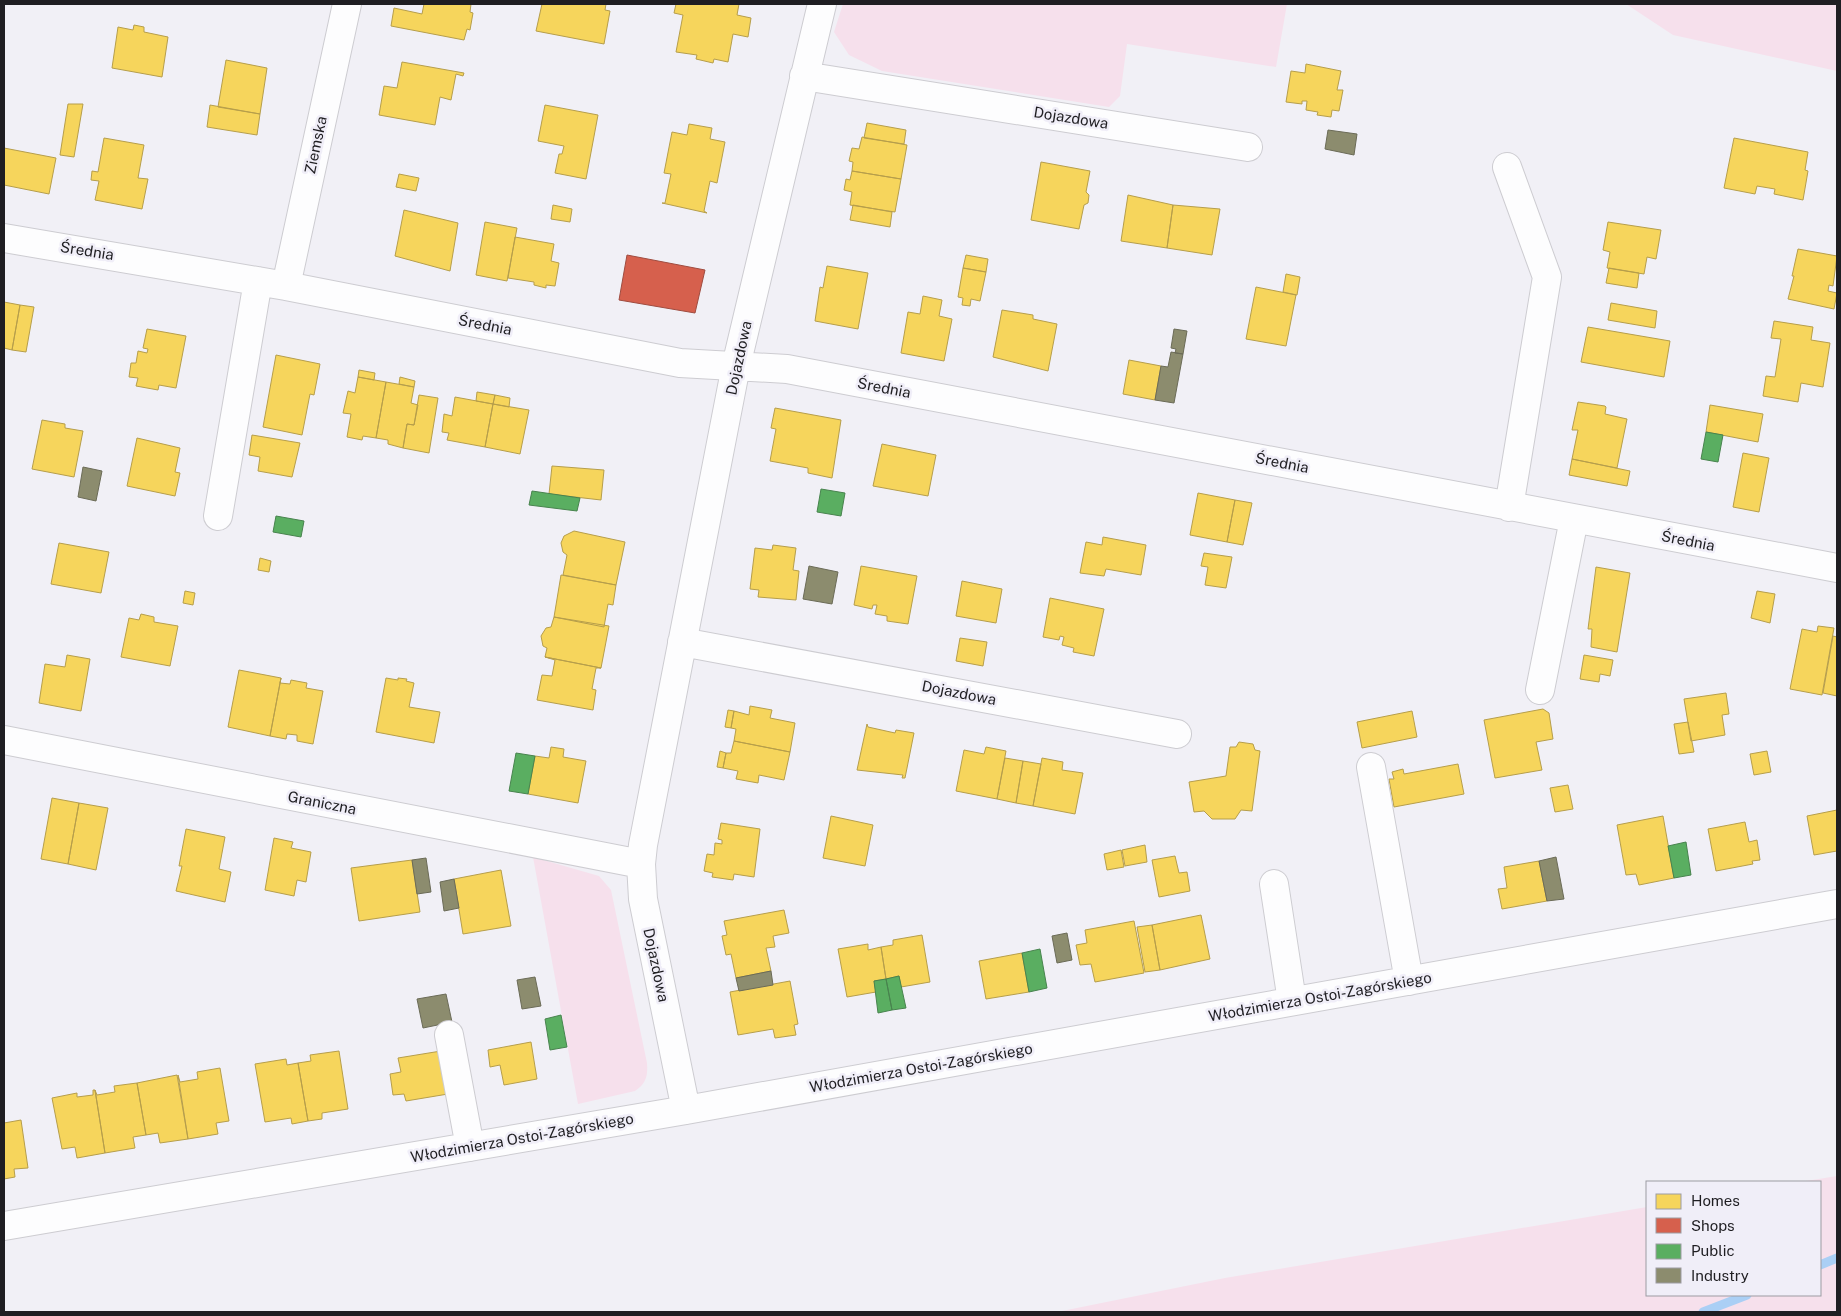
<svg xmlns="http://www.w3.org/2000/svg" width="1841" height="1316" font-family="'Public Sans',sans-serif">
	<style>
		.green { fill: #f6e0ec }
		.homes { fill: #f6d55c; stroke: #b69e4b }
		.shops { fill: #d6604d; stroke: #9f4c40 }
		.public { fill: #5aae61; stroke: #48834e }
		.industry { fill: #8c8c6e; stroke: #6b6b57 }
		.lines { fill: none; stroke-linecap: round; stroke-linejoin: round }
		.stream { stroke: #aacff5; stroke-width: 9 }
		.minor-casing { stroke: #cdccd1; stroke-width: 30 }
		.minor { stroke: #fdfdfe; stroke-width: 28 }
		.labels { text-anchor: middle; stroke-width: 5; stroke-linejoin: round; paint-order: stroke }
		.street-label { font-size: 15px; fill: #1f1e22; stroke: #f0eef8 }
	</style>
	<rect width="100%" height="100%" fill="#f1f0f6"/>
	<path class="green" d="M 843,4 L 1287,4 L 1276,67 L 1127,44 L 1120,96 L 1109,107 L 882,71 L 849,55 L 834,32 Z
		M 1626,4 L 1837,4 L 1837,71 L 1673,35 Z
		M 533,857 L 599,876 L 611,890 L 647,1063 C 648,1076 646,1084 635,1091 L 578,1104 Z
		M 1837,1176 L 1837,1312 L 1057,1312 L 1225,1278 L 1647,1207 L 1647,1295 L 1820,1295 L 1820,1182 L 1800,1182 Z"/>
	<path class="homes" d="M 424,4 L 471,4 L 470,12 L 473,13 L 470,30 L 467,29 L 464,40 L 391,26 L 394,8 L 422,14 Z
		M 542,4 L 606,4 L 605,10 L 610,11 L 604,44 L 536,31 Z
		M 676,4 L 739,4 L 737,15 L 751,18 L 748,37 L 733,34 L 728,62 L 714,59 L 713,63 L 696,59 L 697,55 L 676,52 L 683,15 L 674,13 Z
		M 134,25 L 144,27 L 144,32 L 168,37 L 162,77 L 112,68 L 118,27 L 133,30 Z
		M 226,60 L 267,68 L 260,114 L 218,107 Z
		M 402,62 L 464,73 L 463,76 L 456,74 L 451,100 L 440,97 L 435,125 L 379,115 L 384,86 L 397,88 Z
		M 1306,64 L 1341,71 L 1337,90 L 1343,90 L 1339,111 L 1332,110 L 1331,117 L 1317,115 L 1318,112 L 1306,110 L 1307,101 L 1302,101 L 1302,104 L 1286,102 L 1291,71 L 1305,73 Z
		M 68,104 L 83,104 L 74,157 L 60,155 Z
		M 210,105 L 260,114 L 257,135 L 207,127 Z
		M 545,105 L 598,115 L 586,179 L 555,173 L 559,154 L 562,154 L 564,146 L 538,141 Z
		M 867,123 L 906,130 L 904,144 L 864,138 Z
		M 689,124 L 712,128 L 710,139 L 725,142 L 717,183 L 710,181 L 704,211 L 707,213 L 662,203 L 665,203 L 671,174 L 664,173 L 672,132 L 687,135 Z
		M 862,137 L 907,145 L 901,179 L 852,171 L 853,162 L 849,161 L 852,148 L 859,149 Z
		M 104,138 L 144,145 L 138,178 L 148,179 L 142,209 L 95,200 L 99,181 L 91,180 L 92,171 L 98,172 Z
		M 1734,138 L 1808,152 L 1805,170 L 1808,171 L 1803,200 L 1774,194 L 1775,189 L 1757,186 L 1755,194 L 1724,188 Z
		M 4,148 L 56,158 L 49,194 L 4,185 Z
		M 1041,162 L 1090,171 L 1086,192 L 1089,195 L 1088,203 L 1084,205 L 1079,229 L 1031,220 Z
		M 852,171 L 901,179 L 895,212 L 850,205 L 852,192 L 844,190 L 846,179 L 850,180 Z
		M 399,174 L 419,178 L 416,191 L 396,187 Z
		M 1128,195 L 1173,205 L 1167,248 L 1121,241 Z
		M 553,205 L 572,209 L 570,222 L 551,219 Z
		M 853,205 L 892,212 L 890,227 L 850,220 Z
		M 1173,205 L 1220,209 L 1212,255 L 1167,248 Z
		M 404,210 L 458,223 L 450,271 L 395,256 Z
		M 485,222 L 517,228 L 507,281 L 476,275 Z
		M 1608,222 L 1661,230 L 1656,259 L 1647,257 L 1644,274 L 1607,268 L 1610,252 L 1603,250 Z
		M 515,237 L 554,244 L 551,261 L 559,263 L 555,286 L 546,285 L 546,288 L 534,285 L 534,282 L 508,278 Z
		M 1798,249 L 1837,256 L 1833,286 L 1829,285 L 1828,291 L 1837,293 L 1834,309 L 1788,299 L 1794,276 L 1792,276 Z
		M 966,255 L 988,259 L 986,272 L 963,268 Z
		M 827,266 L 868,273 L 858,329 L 815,321 L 820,287 L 823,288 Z
		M 963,268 L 986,272 L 980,301 L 971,299 L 970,306 L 962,305 L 963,298 L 958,297 Z
		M 1609,268 L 1639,273 L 1637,288 L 1606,283 Z
		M 1286,274 L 1300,277 L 1297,295 L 1283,292 Z
		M 1256,287 L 1296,295 L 1286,346 L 1246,339 Z
		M 923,296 L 942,300 L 939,316 L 952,319 L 944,361 L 901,353 L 908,312 L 920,314 Z
		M 4,302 L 20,305 L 12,350 L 4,348 Z
		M 1611,303 L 1657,311 L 1655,328 L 1608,320 Z
		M 20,305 L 34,307 L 26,352 L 12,350 Z
		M 1002,310 L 1033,315 L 1033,319 L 1057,324 L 1048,371 L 993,357 Z
		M 1774,321 L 1813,327 L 1811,340 L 1830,343 L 1823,387 L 1801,383 L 1798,402 L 1763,396 L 1766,376 L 1775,377 L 1781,339 L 1771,338 Z
		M 1588,327 L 1670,341 L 1664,377 L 1581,362 Z
		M 147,329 L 186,336 L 176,388 L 159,385 L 158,390 L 136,386 L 138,378 L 129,377 L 131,363 L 136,363 L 138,351 L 147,353 L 148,349 L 143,348 Z
		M 276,355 L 320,364 L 314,395 L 310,394 L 302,435 L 263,427 Z
		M 1129,360 L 1161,366 L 1155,400 L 1123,394 Z
		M 359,370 L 375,373 L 374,380 L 358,377 Z
		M 358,377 L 386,382 L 376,438 L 363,436 L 362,440 L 347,437 L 351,414 L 343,413 L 348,391 L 355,393 Z
		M 400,377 L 415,381 L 414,387 L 399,384 Z
		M 386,382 L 414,387 L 411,403 L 418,405 L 414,425 L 407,424 L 403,448 L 388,444 L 388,440 L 376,438 Z
		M 477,392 L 495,395 L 493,404 L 476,401 Z
		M 419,395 L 438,398 L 429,453 L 403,448 L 407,424 L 414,425 Z
		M 495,395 L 510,398 L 509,407 L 493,404 Z
		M 455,397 L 493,404 L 485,447 L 447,440 L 449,433 L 442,432 L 444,414 L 452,416 Z
		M 1578,402 L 1605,406 L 1606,407 L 1605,414 L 1627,419 L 1617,468 L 1572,459 L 1578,430 L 1572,430 Z
		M 493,404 L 529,410 L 520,454 L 485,447 Z
		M 1710,405 L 1763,414 L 1758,442 L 1706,432 Z
		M 775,408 L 841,420 L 832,478 L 808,473 L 808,468 L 770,461 L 776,429 L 771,428 Z
		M 42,420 L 65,424 L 65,428 L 83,431 L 74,477 L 32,469 Z
		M 252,435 L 300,443 L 292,477 L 258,471 L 260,457 L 249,455 Z
		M 137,438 L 180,448 L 175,472 L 180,473 L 175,496 L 127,486 Z
		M 882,444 L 936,455 L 928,496 L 873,486 Z
		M 1743,453 L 1769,458 L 1759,512 L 1733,507 Z
		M 1572,459 L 1630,471 L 1627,486 L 1569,475 Z
		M 552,466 L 604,470 L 601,500 L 549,494 Z
		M 1198,493 L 1235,500 L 1227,542 L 1190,535 Z
		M 1235,500 L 1252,503 L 1243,545 L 1227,542 Z
		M 574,531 L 625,542 L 616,585 L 563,575 L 567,555 L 563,552 L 561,543 L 564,536 Z
		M 1103,537 L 1146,545 L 1141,575 L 1106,569 L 1104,576 L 1080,573 L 1086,542 L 1102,545 Z
		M 59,543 L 109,552 L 101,593 L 51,584 Z
		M 773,545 L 796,548 L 793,570 L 799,571 L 796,600 L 758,597 L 759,590 L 750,589 L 755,548 L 772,550 Z
		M 1204,553 L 1232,557 L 1226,588 L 1205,585 L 1208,567 L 1201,566 Z
		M 260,558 L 271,561 L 269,572 L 258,570 Z
		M 861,566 L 917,576 L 908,624 L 887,621 L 887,616 L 875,614 L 877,605 L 873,605 L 872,609 L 854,605 Z
		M 1596,567 L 1630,573 L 1617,652 L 1591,647 L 1592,629 L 1588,629 Z
		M 561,575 L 616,585 L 613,605 L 608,604 L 604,627 L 554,617 Z
		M 962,581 L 1002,589 L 996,623 L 956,616 Z
		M 185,591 L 195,593 L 193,605 L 183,603 Z
		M 1757,591 L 1775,594 L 1770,623 L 1751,618 Z
		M 1050,598 L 1104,609 L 1094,656 L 1073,652 L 1074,648 L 1062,645 L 1064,637 L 1060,636 L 1059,640 L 1043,637 Z
		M 141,614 L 154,617 L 154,622 L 178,626 L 170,666 L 121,657 L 129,618 L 139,620 Z
		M 554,617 L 609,626 L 601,668 L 545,657 L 547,648 L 543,646 L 541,636 L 546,628 L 551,627 Z
		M 1818,626 L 1834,628 L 1822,695 L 1790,689 L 1802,629 L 1817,632 Z
		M 1833,636 L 1837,637 L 1837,696 L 1823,693 Z
		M 960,638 L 987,642 L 983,666 L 956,661 Z
		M 67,655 L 90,659 L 81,711 L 39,703 L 45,664 L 65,667 Z
		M 1584,655 L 1613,660 L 1610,676 L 1600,674 L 1599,682 L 1580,679 Z
		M 545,657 L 601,668 L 596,668 L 592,689 L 596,690 L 593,710 L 537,700 L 542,675 L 552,676 L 555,660 Z
		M 239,670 L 281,678 L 270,736 L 228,727 Z
		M 281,678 L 280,683 L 290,684 L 291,680 L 307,683 L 306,688 L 323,691 L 313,744 L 297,741 L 297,735 L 287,734 L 286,739 L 270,736 Z
		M 386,678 L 398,680 L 398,678 L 407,679 L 406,681 L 414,683 L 409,707 L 440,712 L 434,743 L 376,732 Z
		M 1726,693 L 1729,714 L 1722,715 L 1725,735 L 1691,741 L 1684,699 Z
		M 750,706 L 772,710 L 770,718 L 795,723 L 790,752 L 734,741 L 736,729 L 731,728 L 734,711 L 749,715 Z
		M 1543,709 L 1549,713 L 1553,739 L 1536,742 L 1542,770 L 1495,778 L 1484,720 Z
		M 728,710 L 734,711 L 731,728 L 725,727 Z
		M 1412,711 L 1417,737 L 1362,748 L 1357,722 Z
		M 1688,722 L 1694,752 L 1679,754 L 1674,724 Z
		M 867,724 L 868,727 L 895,733 L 896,730 L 914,733 L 905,778 L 902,778 L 903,775 L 857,770 Z
		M 734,741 L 790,752 L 784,780 L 759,775 L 758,783 L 736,779 L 738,771 L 723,768 L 726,753 L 731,753 Z
		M 1239,742 L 1253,744 L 1255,750 L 1260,751 L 1252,811 L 1241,810 L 1235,819 L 1212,819 L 1204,811 L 1194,812 L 1189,782 L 1226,776 L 1230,747 L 1236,747 Z
		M 551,747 L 564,749 L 563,757 L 586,761 L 578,803 L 528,794 L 535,756 L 549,758 Z
		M 986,747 L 1006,751 L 997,799 L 956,791 L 964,750 L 984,754 Z
		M 720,751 L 726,753 L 723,768 L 717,767 Z
		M 1767,751 L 1771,772 L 1754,775 L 1750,754 Z
		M 1005,758 L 1023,761 L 1016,803 L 997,799 Z
		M 1042,758 L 1063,762 L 1062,770 L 1083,773 L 1075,814 L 1033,806 Z
		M 1023,761 L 1041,764 L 1033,806 L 1016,803 Z
		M 1458,764 L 1464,794 L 1394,807 L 1389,779 L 1394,779 L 1392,772 L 1403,769 L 1404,774 Z
		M 1568,785 L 1573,809 L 1555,812 L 1550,788 Z
		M 52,798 L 79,803 L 68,864 L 41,859 Z
		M 79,803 L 108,808 L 96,870 L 68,864 Z
		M 1837,810 L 1837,851 L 1814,855 L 1807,816 Z
		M 831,816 L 873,825 L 865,866 L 823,858 Z
		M 1663,816 L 1674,878 L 1639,885 L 1636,874 L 1626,875 L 1617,825 Z
		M 1745,822 L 1749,842 L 1757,840 L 1760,860 L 1752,861 L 1753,864 L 1716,871 L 1708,829 Z
		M 721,823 L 760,829 L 754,877 L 734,874 L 733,880 L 712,877 L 713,873 L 704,871 L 707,854 L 714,855 L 715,843 L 722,844 L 722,840 L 718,839 Z
		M 186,829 L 225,837 L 219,869 L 231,872 L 225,902 L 176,891 L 182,866 L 179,866 Z
		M 274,838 L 293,842 L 291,848 L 311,852 L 306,882 L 297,880 L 294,896 L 265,890 Z
		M 1145,845 L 1147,862 L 1125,866 L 1122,850 Z
		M 1121,850 L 1124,867 L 1107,870 L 1104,854 Z
		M 1175,856 L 1179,873 L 1187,872 L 1190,891 L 1159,897 L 1152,860 Z
		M 412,860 L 420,912 L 359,921 L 351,868 Z
		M 1539,861 L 1547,901 L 1502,909 L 1498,889 L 1507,888 L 1504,867 Z
		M 501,870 L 511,926 L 463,934 L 454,879 Z
		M 784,910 L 789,933 L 773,936 L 775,947 L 766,948 L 771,971 L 736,978 L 731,954 L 726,955 L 722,936 L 727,935 L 724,921 Z
		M 1201,915 L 1210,959 L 1160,970 L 1152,925 Z
		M 1134,921 L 1144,973 L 1095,982 L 1091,964 L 1080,965 L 1076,945 L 1087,943 L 1085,930 Z
		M 1152,925 L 1160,970 L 1145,972 L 1137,927 Z
		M 922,935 L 930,982 L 901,987 L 899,976 L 886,979 L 881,947 L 893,945 L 893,940 Z
		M 868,944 L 868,950 L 881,947 L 886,979 L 874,981 L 876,992 L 847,997 L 838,949 Z
		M 1022,953 L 1029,992 L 986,999 L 979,961 Z
		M 790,981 L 798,1024 L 794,1025 L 796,1035 L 775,1038 L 773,1029 L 738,1035 L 730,992 Z
		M 531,1042 L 537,1079 L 504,1085 L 500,1065 L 490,1067 L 488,1050 Z
		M 339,1051 L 348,1109 L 322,1113 L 322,1119 L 308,1121 L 298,1063 L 311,1061 L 310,1055 Z
		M 441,1051 L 448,1094 L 406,1101 L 404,1094 L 393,1095 L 390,1074 L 401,1072 L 398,1058 Z
		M 286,1059 L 287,1065 L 298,1063 L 308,1121 L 292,1124 L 291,1118 L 265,1122 L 255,1064 Z
		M 220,1068 L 229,1121 L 216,1123 L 218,1134 L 188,1139 L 178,1075 L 180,1082 L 198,1079 L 197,1072 Z
		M 177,1075 L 188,1139 L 160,1143 L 158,1133 L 146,1135 L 137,1083 Z
		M 137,1083 L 146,1135 L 133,1137 L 135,1148 L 105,1153 L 95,1090 L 97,1095 L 115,1092 L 114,1086 Z
		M 93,1090 L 95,1090 L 105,1153 L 77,1158 L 75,1147 L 62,1149 L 52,1098 L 77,1093 L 77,1097 L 93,1095 Z
		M 21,1120 L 28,1168 L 14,1169 L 15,1177 L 4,1179 L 4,1123 Z"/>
	<path class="shops" d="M 627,255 L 705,270 L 695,313 L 619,300 Z"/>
	<path class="public" d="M 1706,432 L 1723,435 L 1718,462 L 1701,459 Z
		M 821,489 L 845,493 L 841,516 L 817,512 Z
		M 532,491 L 580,498 L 577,511 L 529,505 Z
		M 276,516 L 304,521 L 301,537 L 273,532 Z
		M 516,753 L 535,756 L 528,794 L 509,791 Z
		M 1686,842 L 1691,875 L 1674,878 L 1668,846 Z
		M 1040,949 L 1047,988 L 1029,992 L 1022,953 Z
		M 899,976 L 906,1008 L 892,1010 L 886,979 Z
		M 886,979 L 892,1010 L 878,1013 L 874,981 Z
		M 561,1015 L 567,1047 L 550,1050 L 545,1019 Z"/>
	<path class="industry" d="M 1328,130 L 1357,134 L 1354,155 L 1325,149 Z
		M 1174,329 L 1187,331 L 1183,354 L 1175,353 L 1176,349 L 1171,348 Z
		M 1171,352 L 1183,354 L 1174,403 L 1155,400 L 1161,366 L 1168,367 Z
		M 83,467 L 102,471 L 96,501 L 78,497 Z
		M 809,566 L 838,572 L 832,604 L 803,599 Z
		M 1556,857 L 1564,899 L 1547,901 L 1539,861 Z
		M 426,858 L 431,892 L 417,894 L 412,860 Z
		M 454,879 L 459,908 L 444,911 L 440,882 Z
		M 1067,933 L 1072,960 L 1057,963 L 1052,936 Z
		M 771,971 L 773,985 L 739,991 L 736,978 Z
		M 535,977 L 541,1006 L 522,1009 L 517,980 Z
		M 446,994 L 452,1022 L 423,1028 L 417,999 Z"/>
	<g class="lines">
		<path class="stream" d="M 1820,1265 L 1837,1258
			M 1703,1312 L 1747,1295"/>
		<defs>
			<path id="minor" d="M 804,76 L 1248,147
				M 1507,167 L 1547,277 L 1509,507
				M 4,238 L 286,286 L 680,363 L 787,369 L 1837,568
				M 286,286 L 347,4
				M 218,516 L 258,281
				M 682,642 L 1177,734
				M 1540,690 L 1574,519
				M 4,740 L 641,864
				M 1371,767 L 1409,981
				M 1274,884 L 1292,1001
				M 449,1035 L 470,1147
				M 686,1110 L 643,899 L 641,864 L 643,845 L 736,366 L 822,4
				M 4,1226 L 686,1110 L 1837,904"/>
		</defs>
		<use href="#minor" class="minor-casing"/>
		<use href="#minor" class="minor"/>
	</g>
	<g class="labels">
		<g class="street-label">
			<text transform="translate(1071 118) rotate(9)" y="5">Dojazdowa</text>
			<text transform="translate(316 145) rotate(-78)" y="5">Ziemska</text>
			<text transform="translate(87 251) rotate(9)" y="5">Średnia</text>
			<text transform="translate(485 325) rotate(11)" y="5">Średnia</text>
			<text transform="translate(739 358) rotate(-78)" y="5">Dojazdowa</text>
			<text transform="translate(884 388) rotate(11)" y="5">Średnia</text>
			<text transform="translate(1282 463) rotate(11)" y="5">Średnia</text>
			<text transform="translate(1688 541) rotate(11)" y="5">Średnia</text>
			<text transform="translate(959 693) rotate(11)" y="5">Dojazdowa</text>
			<text transform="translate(322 803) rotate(11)" y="5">Graniczna</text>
			<text transform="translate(656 965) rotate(78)" y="5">Dojazdowa</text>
			<text transform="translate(1320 997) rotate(-10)" y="5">Włodzimierza Ostoi-Zagórskiego</text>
			<text transform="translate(921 1068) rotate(-10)" y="5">Włodzimierza Ostoi-Zagórskiego</text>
			<text transform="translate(522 1138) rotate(-10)" y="5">Włodzimierza Ostoi-Zagórskiego</text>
		</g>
	</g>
	<rect width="1841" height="1316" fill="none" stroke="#1f1e22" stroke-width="10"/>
	<rect x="1646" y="1181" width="175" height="115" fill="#f0eef8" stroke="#9c9ba2"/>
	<rect x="1656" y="1194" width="25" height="15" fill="#f6d55c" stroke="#9c9ba2"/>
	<text x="1691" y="1206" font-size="15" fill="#1f1e22">Homes</text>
	<rect x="1656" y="1218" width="25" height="15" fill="#d6604d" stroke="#9c9ba2"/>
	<text x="1691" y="1231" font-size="15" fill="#1f1e22">Shops</text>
	<rect x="1656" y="1244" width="25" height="15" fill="#5aae61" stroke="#9c9ba2"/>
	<text x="1691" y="1256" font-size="15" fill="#1f1e22">Public</text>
	<rect x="1656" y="1268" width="25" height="15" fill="#8c8c6e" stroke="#9c9ba2"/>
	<text x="1691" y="1281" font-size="15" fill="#1f1e22">Industry</text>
</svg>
